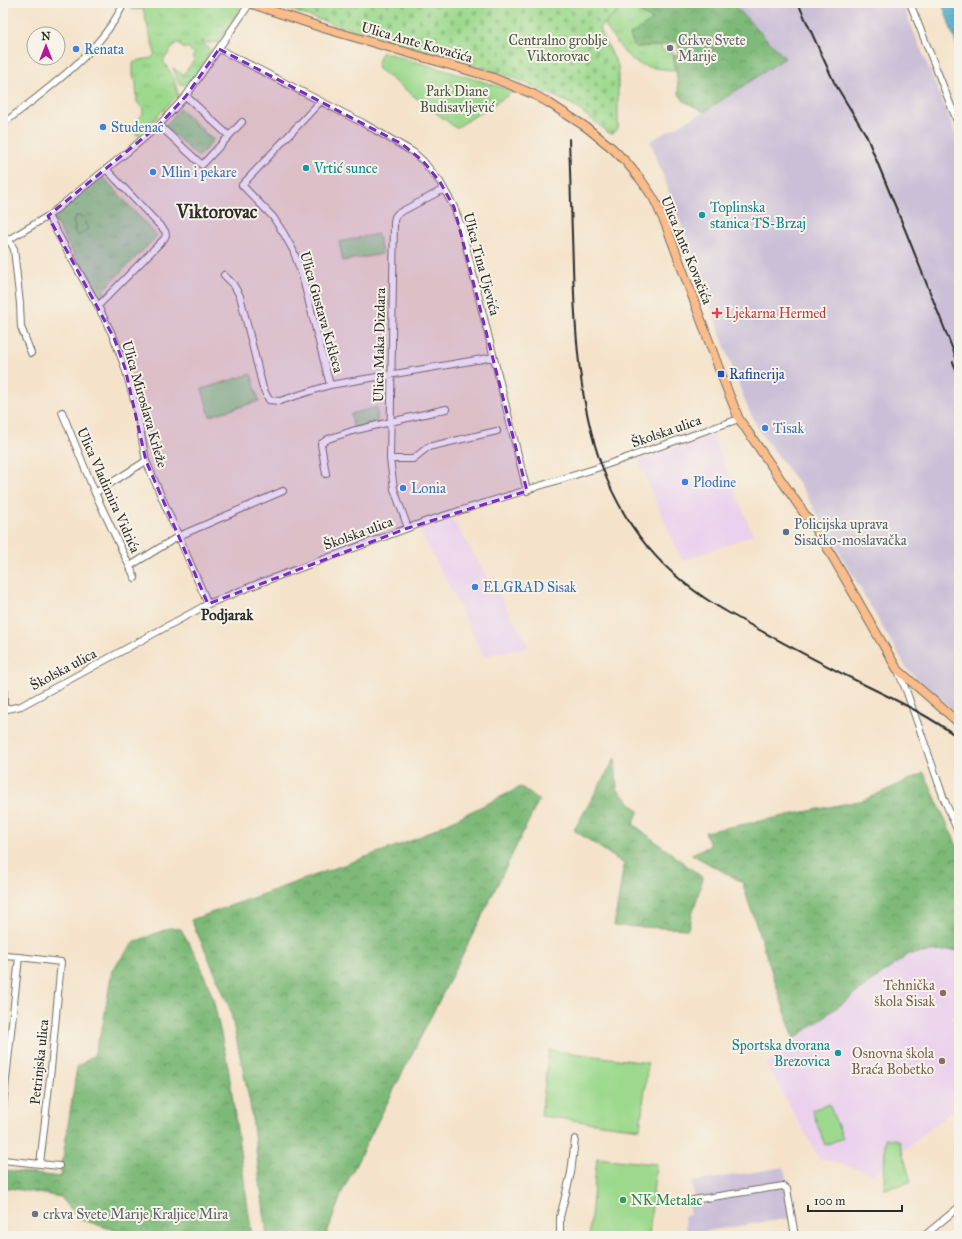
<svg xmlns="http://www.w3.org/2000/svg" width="962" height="1239" font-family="'IM FELL Great Primer',serif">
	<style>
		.built { fill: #ead1ed }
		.industrial { fill: #cabfd7 }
		.grass { fill: url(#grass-tufts); stroke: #64825c }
		.forest { fill: url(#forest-crowns); stroke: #547252 }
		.cemetery { fill: url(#cemetery-stones); stroke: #64825c }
		.green { fill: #9cd98d; stroke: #64825c }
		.water { fill: url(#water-rules); stroke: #416d80 }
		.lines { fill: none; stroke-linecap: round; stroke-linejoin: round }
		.minor-casing { stroke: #716b63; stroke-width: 8 }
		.major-casing { stroke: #716b63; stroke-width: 10 }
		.minor { stroke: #fff; stroke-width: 6 }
		.major { stroke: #f9bc8a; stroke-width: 8 }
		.rail { stroke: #2b2b2b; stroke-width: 2 }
		.marked { fill: #7b2cbf; fill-opacity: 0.2; stroke: #7b2cbf; stroke-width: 3; stroke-dasharray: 8 5; stroke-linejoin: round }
		.worship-dot { fill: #6b7280; stroke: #f7f3e8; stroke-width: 1.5 }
		.shop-dot { fill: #3f7fe0; stroke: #f7f3e8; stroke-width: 1.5 }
		.culture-dot { fill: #0f9aa8; stroke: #f7f3e8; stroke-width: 1.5 }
		.health-dot { fill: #e0444e; stroke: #f7f3e8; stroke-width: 1.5 }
		.transit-dot { fill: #1a4fb4; stroke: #f7f3e8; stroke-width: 1.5 }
		.service-dot { fill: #5c6f8a; stroke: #f7f3e8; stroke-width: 1.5 }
		.education-dot { fill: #8d6e63; stroke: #f7f3e8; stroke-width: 1.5 }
		.leisure-dot { fill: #2e9e5b; stroke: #f7f3e8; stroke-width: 1.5 }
		.labels { text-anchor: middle; stroke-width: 4; stroke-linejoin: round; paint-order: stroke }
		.park-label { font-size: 14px; fill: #475644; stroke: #f7f3e8 }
		.worship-label { font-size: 14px; fill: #5b616d; stroke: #f7f3e8; text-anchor: start }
		.street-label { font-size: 14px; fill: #2b2b2b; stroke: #f7f3e8 }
		.shop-label { font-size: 14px; fill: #366cbe; stroke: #f7f3e8; text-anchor: start }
		.culture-label { font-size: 14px; fill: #0d838f; stroke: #f7f3e8; text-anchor: start }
		.health-label { font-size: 14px; fill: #be3a42; stroke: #f7f3e8; text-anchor: start }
		.transit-label { font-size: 14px; fill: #164399; stroke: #f7f3e8; text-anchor: start }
		.service-label { font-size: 14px; fill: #4e5e75; stroke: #f7f3e8; text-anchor: start }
		.education-label { font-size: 14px; fill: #785e54; stroke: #f7f3e8; text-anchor: end }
		.leisure-label { font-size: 14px; fill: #27864d; stroke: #f7f3e8; text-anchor: start }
		.neighbourhood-label { font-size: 15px; font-weight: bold; fill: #2b2b2b; stroke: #f7f3e8 }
		.district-label { font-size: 18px; font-weight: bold; fill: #2b2b2b; stroke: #f7f3e8 }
	</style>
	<defs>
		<pattern id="grass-tufts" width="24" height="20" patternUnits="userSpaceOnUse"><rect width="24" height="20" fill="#9cd98d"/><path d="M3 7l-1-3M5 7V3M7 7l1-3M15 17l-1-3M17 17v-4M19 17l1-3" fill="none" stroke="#87ba7a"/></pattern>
		<pattern id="forest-crowns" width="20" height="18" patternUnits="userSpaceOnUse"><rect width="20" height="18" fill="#7db978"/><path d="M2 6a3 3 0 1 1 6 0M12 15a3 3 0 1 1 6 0" fill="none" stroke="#679763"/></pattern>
		<pattern id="cemetery-stones" width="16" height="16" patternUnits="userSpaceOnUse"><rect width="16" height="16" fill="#9cd98d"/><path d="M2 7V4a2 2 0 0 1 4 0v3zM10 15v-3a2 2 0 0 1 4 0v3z" fill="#87ba7a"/></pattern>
		<pattern id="water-rules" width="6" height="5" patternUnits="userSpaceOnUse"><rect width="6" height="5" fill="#57afd4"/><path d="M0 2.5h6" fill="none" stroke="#488fac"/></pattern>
	</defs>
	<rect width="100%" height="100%" fill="#f7f3e8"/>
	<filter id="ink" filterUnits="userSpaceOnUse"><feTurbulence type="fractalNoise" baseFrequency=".025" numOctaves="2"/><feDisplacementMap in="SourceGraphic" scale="8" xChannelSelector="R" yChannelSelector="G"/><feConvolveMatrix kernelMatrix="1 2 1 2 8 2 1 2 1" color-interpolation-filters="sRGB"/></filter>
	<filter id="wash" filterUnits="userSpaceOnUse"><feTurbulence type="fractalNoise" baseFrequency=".012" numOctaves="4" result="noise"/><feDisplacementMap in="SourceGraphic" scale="16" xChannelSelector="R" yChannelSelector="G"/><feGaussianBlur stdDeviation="0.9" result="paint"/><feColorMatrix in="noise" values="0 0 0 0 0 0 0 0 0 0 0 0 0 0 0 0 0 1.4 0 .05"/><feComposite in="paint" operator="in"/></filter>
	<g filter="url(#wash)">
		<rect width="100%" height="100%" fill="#f4e3ca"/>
		<path class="built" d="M 712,435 L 753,535 L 682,561 L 638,460 Z
			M 452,518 L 530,647 L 483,656 L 450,587 L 419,529 Z
			M 959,949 L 959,1013 L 951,1017 L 959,1025 L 959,1105 L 874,1174 L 819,1158 L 766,1064 L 905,950 Z"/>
		<path class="industrial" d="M 732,3 L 902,3 L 959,142 L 959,716 L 907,669 L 802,488 L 762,435 L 749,411 L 729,359 L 695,261 L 650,141 L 704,112 L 785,58 Z
			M 784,1167 L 792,1218 L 687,1234 L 684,1216 L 690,1215 L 687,1198 L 694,1197 L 692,1182 Z"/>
		<path class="grass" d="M 129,3 L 234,3 L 240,6 L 237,14 L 218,42 L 208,43 L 200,41 L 210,49 C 209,58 191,83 183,85 L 179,83 L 173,68 L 183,75 L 195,59 L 192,57 L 195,54 L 187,47 L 185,49 L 180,46 L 181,43 L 176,43 L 163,61 L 174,78 L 178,95 L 138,136 L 129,128 L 143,114 L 143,109 L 137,102 L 136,82 L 133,76 L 133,63 L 140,60 L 152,58 L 155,54 L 143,9 L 132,10 Z
			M 627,4 L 653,20 L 630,35 L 635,47 L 661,46 L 662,51 L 670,50 L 670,53 L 673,53 L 675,70 C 659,69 639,68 628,56 C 619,47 611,34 604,24 Z
			M 180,109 L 213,140 L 198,157 L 165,126 Z
			M 102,176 L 157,236 L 103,290 L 106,294 L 102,298 L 99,298 L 54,219 L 54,214 Z"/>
		<path class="forest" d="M 626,3 L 732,3 L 785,58 L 704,112 L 684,101 L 679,94 L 674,55 L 679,55 L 678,42 L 669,42 L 669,45 L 635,47 L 630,35 L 653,20 Z
			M 615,758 L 617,789 L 639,811 L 633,824 L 703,878 L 688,929 L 614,926 L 624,864 L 574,830 Z
			M 924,773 L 959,850 L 959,952 L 954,950 L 909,954 L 794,1039 L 742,882 L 691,854 L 710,846 L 705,832 L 864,800 Z
			M 521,787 L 539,800 L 479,922 L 343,1190 L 326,1236 L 267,1236 L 250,1103 L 230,1009 L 206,952 L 191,920 L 413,840 Z
			M 169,928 L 181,929 L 199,961 L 213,998 L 228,1066 L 252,1236 L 133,1236 L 79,1219 L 61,1197 L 3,1187 L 3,1170 L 60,1177 L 77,1067 L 94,1055 L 103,1024 L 112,970 L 134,942 Z"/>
		<path class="cemetery" d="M 270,3 L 626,3 L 627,4 L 599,28 L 618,66 L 618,128 L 615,132 L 612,134 L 608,132 L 573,105 L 510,76 L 320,20 Z"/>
		<path class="green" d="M 383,52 L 504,88 L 513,92 L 456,128 L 377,68 L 380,56 Z
			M 76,216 L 83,217 L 86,221 L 85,224 L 88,227 L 87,230 L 83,232 L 81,235 L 77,235 L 74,231 L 75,227 L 73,222 Z
			M 378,234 L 382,254 L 343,261 L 339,242 Z
			M 251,374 L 259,401 L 210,416 L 202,389 Z
			M 377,407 L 377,422 L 353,428 L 351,414 Z
			M 549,1050 L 648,1063 L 640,1129 L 541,1116 Z
			M 829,1104 L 843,1138 L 825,1145 L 812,1110 Z
			M 885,1138 L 899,1140 L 911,1182 L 884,1189 Z
			M 597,1158 L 656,1164 L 649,1236 L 589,1236 Z"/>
		<path class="water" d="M 942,3 L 959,3 L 959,52 Z"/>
	</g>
	<g filter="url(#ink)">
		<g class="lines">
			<defs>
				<path id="minor" d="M 910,3 L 959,126
					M 219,49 L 363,123 L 413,152 L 423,161 L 440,182 L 454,207 L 461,226 L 527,491
					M 186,96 L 229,136
					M 320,102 L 242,185 L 273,217 L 284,234 L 293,250 L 302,275 L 330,385
					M 3,124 C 45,90 101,53 124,3
					M 159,125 L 202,165 L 242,122
					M 48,216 L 98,306 L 114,338 L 125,368 L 136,407 L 146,461 L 208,604
					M 9,240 L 14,249 L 20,304 L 21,327 L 31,353
					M 3,243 L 48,216 L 136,145 L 159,125 L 186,96 L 250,3
					M 224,275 L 233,284 L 240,296 L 263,388 L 269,400 L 280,401 L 330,385 L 494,357
					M 98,306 L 164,239 L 166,235 L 165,231 L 106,169
					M 62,412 L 95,493 L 135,578
					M 390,459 L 413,459 L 428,447 L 497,431
					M 326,474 L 321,444 L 328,439 L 352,431 L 446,409
					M 95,493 L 146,461
					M 408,528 L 394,489 L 390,459 L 394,221 L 395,217 L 397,214 L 444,189
					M 130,566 L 179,536 L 283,491
					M 898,671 L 906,690 L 944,799 L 959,834
					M 3,710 L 21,706 L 208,604 L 257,584 L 427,521 L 594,469 L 739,419
					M 3,956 L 19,957 L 3,1108
					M 19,957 L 61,962 L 51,1069 L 40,1164
					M 3,1160 L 59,1166
					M 693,1200 L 783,1186 L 787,1189 L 795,1236
					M 560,1236 L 560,1217 L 571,1173 L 575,1139
					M 924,1236 L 959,1207"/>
				<path id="major" d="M 249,3 L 323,28 L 491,77 L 533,94 L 549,103 L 586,127 L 612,148 L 627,163 L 641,180 L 654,199 L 666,225 L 721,374 L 739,419 L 824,542 L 897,669 L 959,723
					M 3,669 L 3,704"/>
			</defs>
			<use href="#minor" class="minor-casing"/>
			<use href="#major" class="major-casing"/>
			<use href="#minor" class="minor"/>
			<use href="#major" class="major"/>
			<path class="rail" d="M 798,3 L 834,82 L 866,135 L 906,232 L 959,365
				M 569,139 C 570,181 572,224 573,266 C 577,408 592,537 729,613 C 775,639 822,664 869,687 C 900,702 931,717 959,738
				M 953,362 L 959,376"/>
		</g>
	</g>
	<path class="marked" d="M 219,49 L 402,144 L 423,161 L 440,182 L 454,207 L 527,491 L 408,528 L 208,604 L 146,461 L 125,368 L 114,338 L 48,216 L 159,125 L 186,96 Z"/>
	<g class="worship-dot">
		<circle cx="670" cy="48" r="4"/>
		<circle cx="35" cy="1214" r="4"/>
	</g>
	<g class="shop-dot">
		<circle cx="76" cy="49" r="4"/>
		<circle cx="103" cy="127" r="4"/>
		<circle cx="153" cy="172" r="4"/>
		<circle cx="765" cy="428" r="4"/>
		<circle cx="685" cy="482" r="4"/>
		<circle cx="403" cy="488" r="4"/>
		<circle cx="475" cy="587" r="4"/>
	</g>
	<g class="culture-dot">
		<circle cx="306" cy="168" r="4"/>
		<circle cx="702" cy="215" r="4"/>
		<circle cx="838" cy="1053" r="4"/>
	</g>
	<path class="health-dot" d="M715 307h4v4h4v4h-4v4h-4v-4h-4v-4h4z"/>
	<rect class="transit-dot" x="717" y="370" width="8" height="8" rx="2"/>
	<circle class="service-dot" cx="786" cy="532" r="4"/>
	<g class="education-dot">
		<circle cx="943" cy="993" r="4"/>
		<circle cx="942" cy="1061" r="4"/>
	</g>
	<circle class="leisure-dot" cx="623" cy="1200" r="4"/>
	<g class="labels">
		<g class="park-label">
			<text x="558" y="45">Centralno groblje<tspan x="558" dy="16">Viktorovac</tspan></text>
			<text x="457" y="96">Park Diane<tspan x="457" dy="16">Budisavljević</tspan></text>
		</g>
		<g class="worship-label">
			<text x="678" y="45">Crkve Svete<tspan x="678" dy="16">Marije</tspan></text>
			<text x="43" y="1219">crkva Svete Marije Kraljice Mira</text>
		</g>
		<g class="street-label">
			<text transform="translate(417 42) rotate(16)" y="5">Ulica Ante Kovačića</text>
			<text transform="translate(687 250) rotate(68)" y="5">Ulica Ante Kovačića</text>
			<text transform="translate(482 264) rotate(75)" y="5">Ulica Tina Ujevića</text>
			<text transform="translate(322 312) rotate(74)" y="5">Ulica Gustava Krkleca</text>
			<text transform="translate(379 345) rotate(-89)" y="5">Ulica Maka Dizdara</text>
			<text transform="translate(145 404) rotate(74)" y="5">Ulica Miroslava Krleže</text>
			<text transform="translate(666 431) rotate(-19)" y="5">Školska ulica</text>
			<text transform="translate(109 490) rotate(66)" y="5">Ulica Vladimira Vidrića</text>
			<text transform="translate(358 533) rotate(-20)" y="5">Školska ulica</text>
			<text transform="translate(63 669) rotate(-28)" y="5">Školska ulica</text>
			<text transform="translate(39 1062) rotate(-84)" y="5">Petrinjska ulica</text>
		</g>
		<g class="shop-label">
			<text x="84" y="54">Renata</text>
			<text x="111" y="132">Studenac</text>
			<text x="161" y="177">Mlin i pekare</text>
			<text x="773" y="433">Tisak</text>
			<text x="693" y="487">Plodine</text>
			<text x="411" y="493">Lonia</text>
			<text x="483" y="592">ELGRAD Sisak</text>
		</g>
		<g class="culture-label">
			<text x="314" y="173">Vrtić sunce</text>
			<text x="710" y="212">Toplinska<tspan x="710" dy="16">stanica TS-Brzaj</tspan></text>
			<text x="830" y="1050" text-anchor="end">Sportska dvorana<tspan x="830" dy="16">Brezovica</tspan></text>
		</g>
		<g class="health-label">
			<text x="725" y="318">Ljekarna Hermed</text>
		</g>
		<g class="transit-label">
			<text x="729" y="379">Rafinerija</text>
		</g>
		<g class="service-label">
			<text x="794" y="529">Policijska uprava<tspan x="794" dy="16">Sisačko-moslavačka</tspan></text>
		</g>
		<g class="education-label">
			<text x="935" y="990">Tehnička<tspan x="935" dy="16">škola Sisak</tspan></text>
			<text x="934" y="1058">Osnovna škola<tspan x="934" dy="16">Braća Bobetko</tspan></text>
		</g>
		<g class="leisure-label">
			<text x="631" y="1205">NK Metalac</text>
		</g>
		<g class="neighbourhood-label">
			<text x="227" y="620">Podjarak</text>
		</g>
		<g class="district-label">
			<text x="217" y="218">Viktorovac</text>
		</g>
	</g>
	<rect width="962" height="1239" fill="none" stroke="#f7f3e8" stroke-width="16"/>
	<g transform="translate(46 46)"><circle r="19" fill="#f7f3e8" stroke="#a5a39c"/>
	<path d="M0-3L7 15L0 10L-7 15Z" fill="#b5179e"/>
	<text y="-6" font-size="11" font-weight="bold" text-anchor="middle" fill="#2b2b2b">N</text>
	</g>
	<path d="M808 1205v6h94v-6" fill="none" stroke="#2b2b2b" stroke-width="2"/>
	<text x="814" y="1205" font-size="12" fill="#2b2b2b" stroke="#f7f3e8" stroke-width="3" paint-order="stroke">100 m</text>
</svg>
